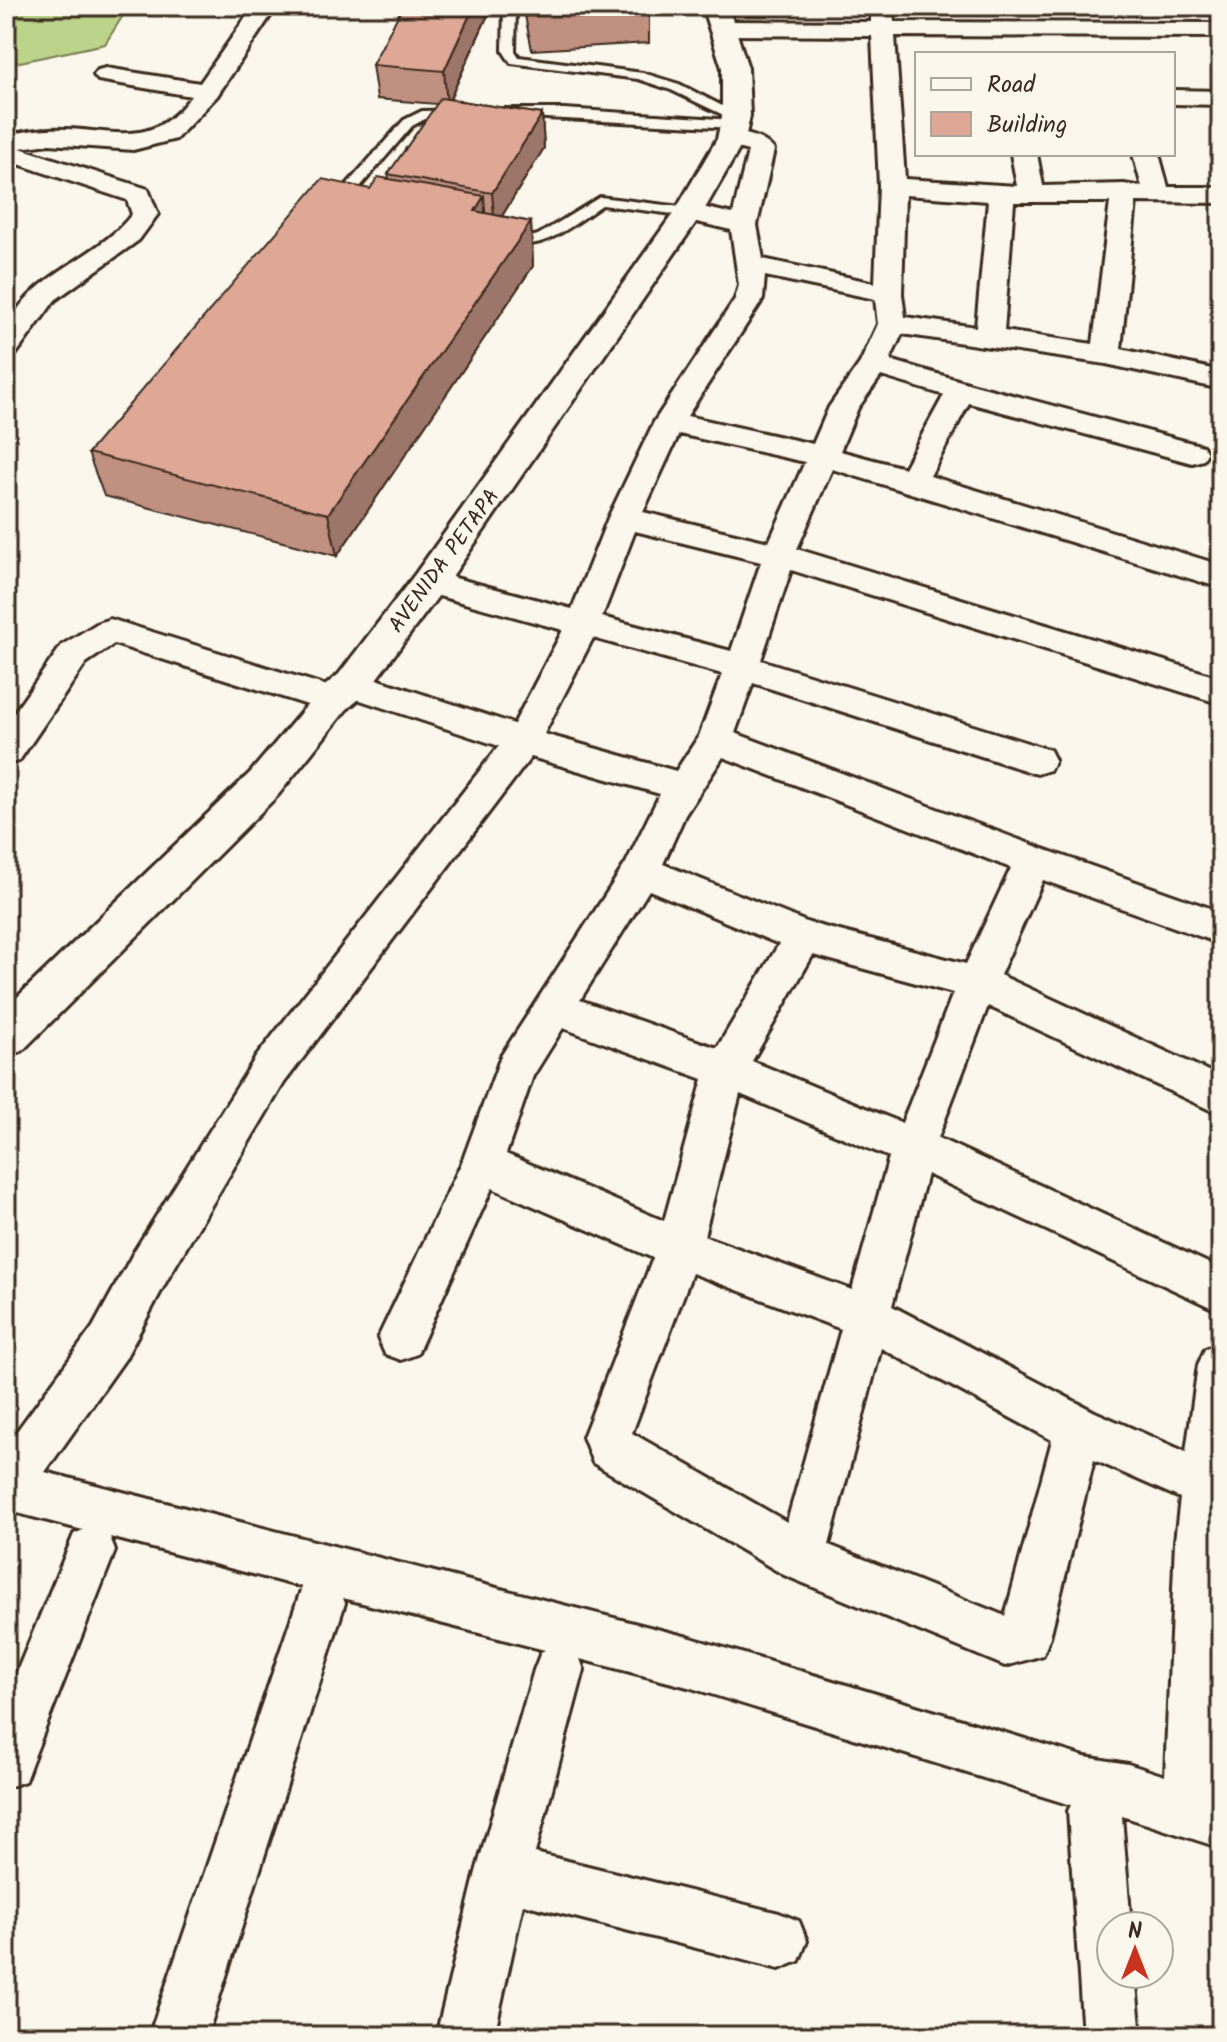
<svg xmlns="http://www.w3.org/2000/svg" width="1227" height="2042" font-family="Kalam,sans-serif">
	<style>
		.green { fill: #bcd38a; stroke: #7c7e54; stroke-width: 2 }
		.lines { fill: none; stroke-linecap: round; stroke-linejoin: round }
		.lane-casing { stroke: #3b2a1e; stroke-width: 6 }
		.street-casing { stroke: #3b2a1e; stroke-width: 6 }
		.primary-casing { stroke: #3b2a1e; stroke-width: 6 }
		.lane { fill: #fbf7ec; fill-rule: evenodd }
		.street { fill: #fbf7ec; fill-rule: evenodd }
		.primary { fill: #fbf7ec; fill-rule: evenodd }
		.wall { fill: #c09081; stroke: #3b2a1e; stroke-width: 2 }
		.shaded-wall { fill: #9c7669; stroke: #3b2a1e; stroke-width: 2 }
		.building { fill: #dfa896; stroke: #3b2a1e; stroke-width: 2 }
		.labels { text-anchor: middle; stroke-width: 6; stroke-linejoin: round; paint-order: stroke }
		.street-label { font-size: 22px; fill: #3b2a1e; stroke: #fbf7ec }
	</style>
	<rect width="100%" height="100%" fill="#fbf7ec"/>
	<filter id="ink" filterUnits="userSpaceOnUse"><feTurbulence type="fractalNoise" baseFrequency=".0125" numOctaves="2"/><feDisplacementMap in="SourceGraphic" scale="16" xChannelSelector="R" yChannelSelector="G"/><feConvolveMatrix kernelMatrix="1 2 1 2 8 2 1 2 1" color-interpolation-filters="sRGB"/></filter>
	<g filter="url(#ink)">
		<path class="green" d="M 6,6 L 129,6 L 105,44 L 6,65 Z"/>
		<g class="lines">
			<defs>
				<path id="lane" d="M 504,6 L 516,6 L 515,51 L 519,57 L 643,73 L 679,84 L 742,116 L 732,119 L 671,90 L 638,79 L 511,63 L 503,51 Z
					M 504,109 L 564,109 L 734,120 L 740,124 L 734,128 L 508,116 L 504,115 Z
					M 460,110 L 460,116 L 425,119 L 412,126 L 347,202 L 345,209 L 335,209 L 335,198 L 404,120 L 422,111 Z
					M 600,197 L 689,208 L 696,212 L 689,216 L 602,205 C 574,224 534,261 499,236 L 506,232 L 531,237 L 538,235 Z"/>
				<path id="street" d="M 254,6 L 277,6 L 217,96 L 176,139 L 133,150 L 49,144 L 20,148 L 148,189 L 158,214 L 139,240 L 55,300 L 16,354 L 6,357 C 6,348 4,334 8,326 C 33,272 98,259 132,214 L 127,200 L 6,160 L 6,135 C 20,133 35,129 49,129 C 108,126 150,154 191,96 L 98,80 L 94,75 L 98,70 L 106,68 L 200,83 Z
					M 871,6 L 893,6 L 894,22 L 1221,23 L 1221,37 L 895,36 L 905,179 L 1017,186 L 1011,154 L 1037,154 L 1043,186 L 1124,184 L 1142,187 L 1133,154 L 1159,154 L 1168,187 L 1221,187 L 1221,203 L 1136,202 L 1121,349 L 1221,371 L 1221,389 L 1106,364 L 902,334 L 890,360 L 971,384 L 1203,446 L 1207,453 L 1203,460 L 1192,463 L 969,403 L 930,476 L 1221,565 L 1221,588 L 832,469 L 797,549 L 1221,678 L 1221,704 L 791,570 L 761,660 L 1050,750 L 1055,760 L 1050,770 L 1037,774 L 753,683 L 735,733 L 1046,850 L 1221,912 L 1221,944 L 1043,880 L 1000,975 L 1221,1077 L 1221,1115 L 988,1006 L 938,1138 L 1221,1269 L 1221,1312 L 927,1174 L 892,1306 L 1095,1412 L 1186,1452 L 1198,1365 L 1205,1349 L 1221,1343 L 1221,1637 L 1217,1793 L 1221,1794 L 1221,1848 L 1122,1816 L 1131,1926 L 1111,1926 L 1111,1974 L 1135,1974 L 1141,2036 L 1083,2036 L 1068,1811 L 1071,1805 L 688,1687 L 580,1659 L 584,1670 L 535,1853 L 779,1913 L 799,1921 L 807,1941 L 799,1961 L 779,1969 L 523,1904 L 494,2036 L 436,2036 L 476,1872 L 534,1670 L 541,1652 L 545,1650 L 343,1598 L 345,1603 L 207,2036 L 149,2036 L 302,1587 L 110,1537 L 115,1551 L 32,1762 L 25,1781 L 6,1788 L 6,1698 L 74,1534 L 83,1530 L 6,1510 L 6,1446 L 93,1327 L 135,1250 L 256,1057 L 499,746 L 348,696 L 350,700 L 345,709 L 333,713 L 114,644 L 86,663 L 19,761 L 6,764 L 6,724 L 62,645 L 98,623 L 110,619 L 337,689 L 335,684 L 340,675 L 352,671 L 514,724 L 563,630 L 417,590 L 413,582 L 417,574 L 429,571 L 572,609 L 608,518 L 654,422 L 735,299 L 739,285 L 731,230 L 680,218 L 676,212 L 680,206 L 689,204 L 733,214 L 748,151 L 722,144 L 718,139 L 722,134 C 738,130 764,136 774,150 L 757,225 L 763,259 L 875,283 L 879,186 L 872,36 L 722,35 L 714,33 L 710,28 L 714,23 L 722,21 L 871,22 ZM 905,195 L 988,201 L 976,327 L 905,317 L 902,294 ZM 1014,202 L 1110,202 L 1093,344 L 1004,331 ZM 765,276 L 875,299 L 878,324 L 860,363 L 829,407 L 813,444 L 687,416 L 763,299 ZM 881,376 L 944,395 L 904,468 L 840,451 L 858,408 ZM 679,434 L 805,462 L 769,542 L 643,512 ZM 635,531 L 761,562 L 731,651 L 602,617 ZM 593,638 L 722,674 L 699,736 L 676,771 L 544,734 ZM 531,757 L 660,794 L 626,863 L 501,1056 L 462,1162 L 378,1338 L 385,1354 L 401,1360 L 417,1354 L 492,1188 L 653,1258 L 583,1437 L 593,1463 L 784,1575 L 1005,1666 L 1043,1655 L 1050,1637 L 1094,1460 L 1180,1498 L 1175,1541 L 1165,1776 L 1128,1764 L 1085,1757 L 688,1637 L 45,1472 L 125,1359 L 167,1280 L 284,1083 ZM 723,757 L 1011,868 L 966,964 L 809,923 L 663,864 L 685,815 ZM 649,890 L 779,944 L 717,1048 L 580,1000 ZM 813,955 L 953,993 L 902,1123 L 752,1061 ZM 563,1028 L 703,1079 L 664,1221 L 506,1154 L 533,1076 ZM 740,1094 L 889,1157 L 852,1290 L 704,1236 ZM 692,1273 L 841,1329 L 787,1522 L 632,1433 ZM 881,1348 L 1052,1440 L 1005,1616 L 829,1545 Z
					M 1173,90 L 1221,91 L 1221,105 L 1173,104 Z"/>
				<path id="primary" d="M 702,6 L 728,6 L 748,68 L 750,116 L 745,139 L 703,212 L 442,591 L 365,694 L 346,710 L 278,795 L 22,1051 L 6,1056 L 6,1008 L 250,773 L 320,690 L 339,674 L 416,573 L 675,211 L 717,139 L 722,116 L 722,68 Z"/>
			</defs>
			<use href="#lane" class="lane-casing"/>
			<use href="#street" class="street-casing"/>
			<use href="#primary" class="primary-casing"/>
			<use href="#lane" class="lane"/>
			<use href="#street" class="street"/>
			<use href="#primary" class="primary"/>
		</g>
		<path class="wall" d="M 492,6 L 450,99 L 542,114 L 544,148 L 502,216 L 531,222 L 533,266 L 337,556 L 104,496 L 88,453 L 370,189 L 389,179 L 388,174 L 437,104 L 377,99 L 372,65 Z
			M 523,6 L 649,6 L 649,43 L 532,50 Z"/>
		<path class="shaded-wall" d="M 474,6 L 492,6 L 447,105 L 444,71 Z
			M 542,114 L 544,148 L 495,227 L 492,193 Z
			M 484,196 L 487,240 L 475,211 Z
			M 531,222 L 533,266 L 337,556 L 328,514 Z"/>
		<path class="building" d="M 403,6 L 474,6 L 444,71 L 372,65 Z
			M 528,6 L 649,6 L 649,9 L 530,16 Z
			M 441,98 L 542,114 L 492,193 L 388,174 Z
			M 378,177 L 484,196 L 475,211 L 531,222 L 328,514 L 88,453 L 322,179 L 370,189 Z"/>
	</g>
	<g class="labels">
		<g class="street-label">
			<text transform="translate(443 560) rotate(-54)" y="8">AVENIDA PETAPA</text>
		</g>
	</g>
	<rect width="1227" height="2042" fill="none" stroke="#fbf7ec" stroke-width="32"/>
	<rect x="16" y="16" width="1195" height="2010" fill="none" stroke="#3b2a1e" stroke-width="3" filter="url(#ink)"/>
	<rect x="915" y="52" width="260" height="104" fill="#fbf7ec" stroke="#aea59a" stroke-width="2"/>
	<rect x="931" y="78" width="40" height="12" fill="#fbf7ec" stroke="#aea59a" stroke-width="2"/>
	<text x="987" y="92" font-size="24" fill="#3b2a1e">Road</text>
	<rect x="931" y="112" width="40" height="24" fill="#dfa896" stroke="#aea59a" stroke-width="2"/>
	<text x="987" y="132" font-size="24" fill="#3b2a1e">Building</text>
	<g transform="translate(1135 1950)"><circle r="38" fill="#fbf7ec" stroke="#aea59a" stroke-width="2"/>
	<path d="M0-6L14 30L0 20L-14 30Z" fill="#c8321e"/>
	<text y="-12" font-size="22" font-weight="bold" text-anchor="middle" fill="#3b2a1e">N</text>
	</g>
</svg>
